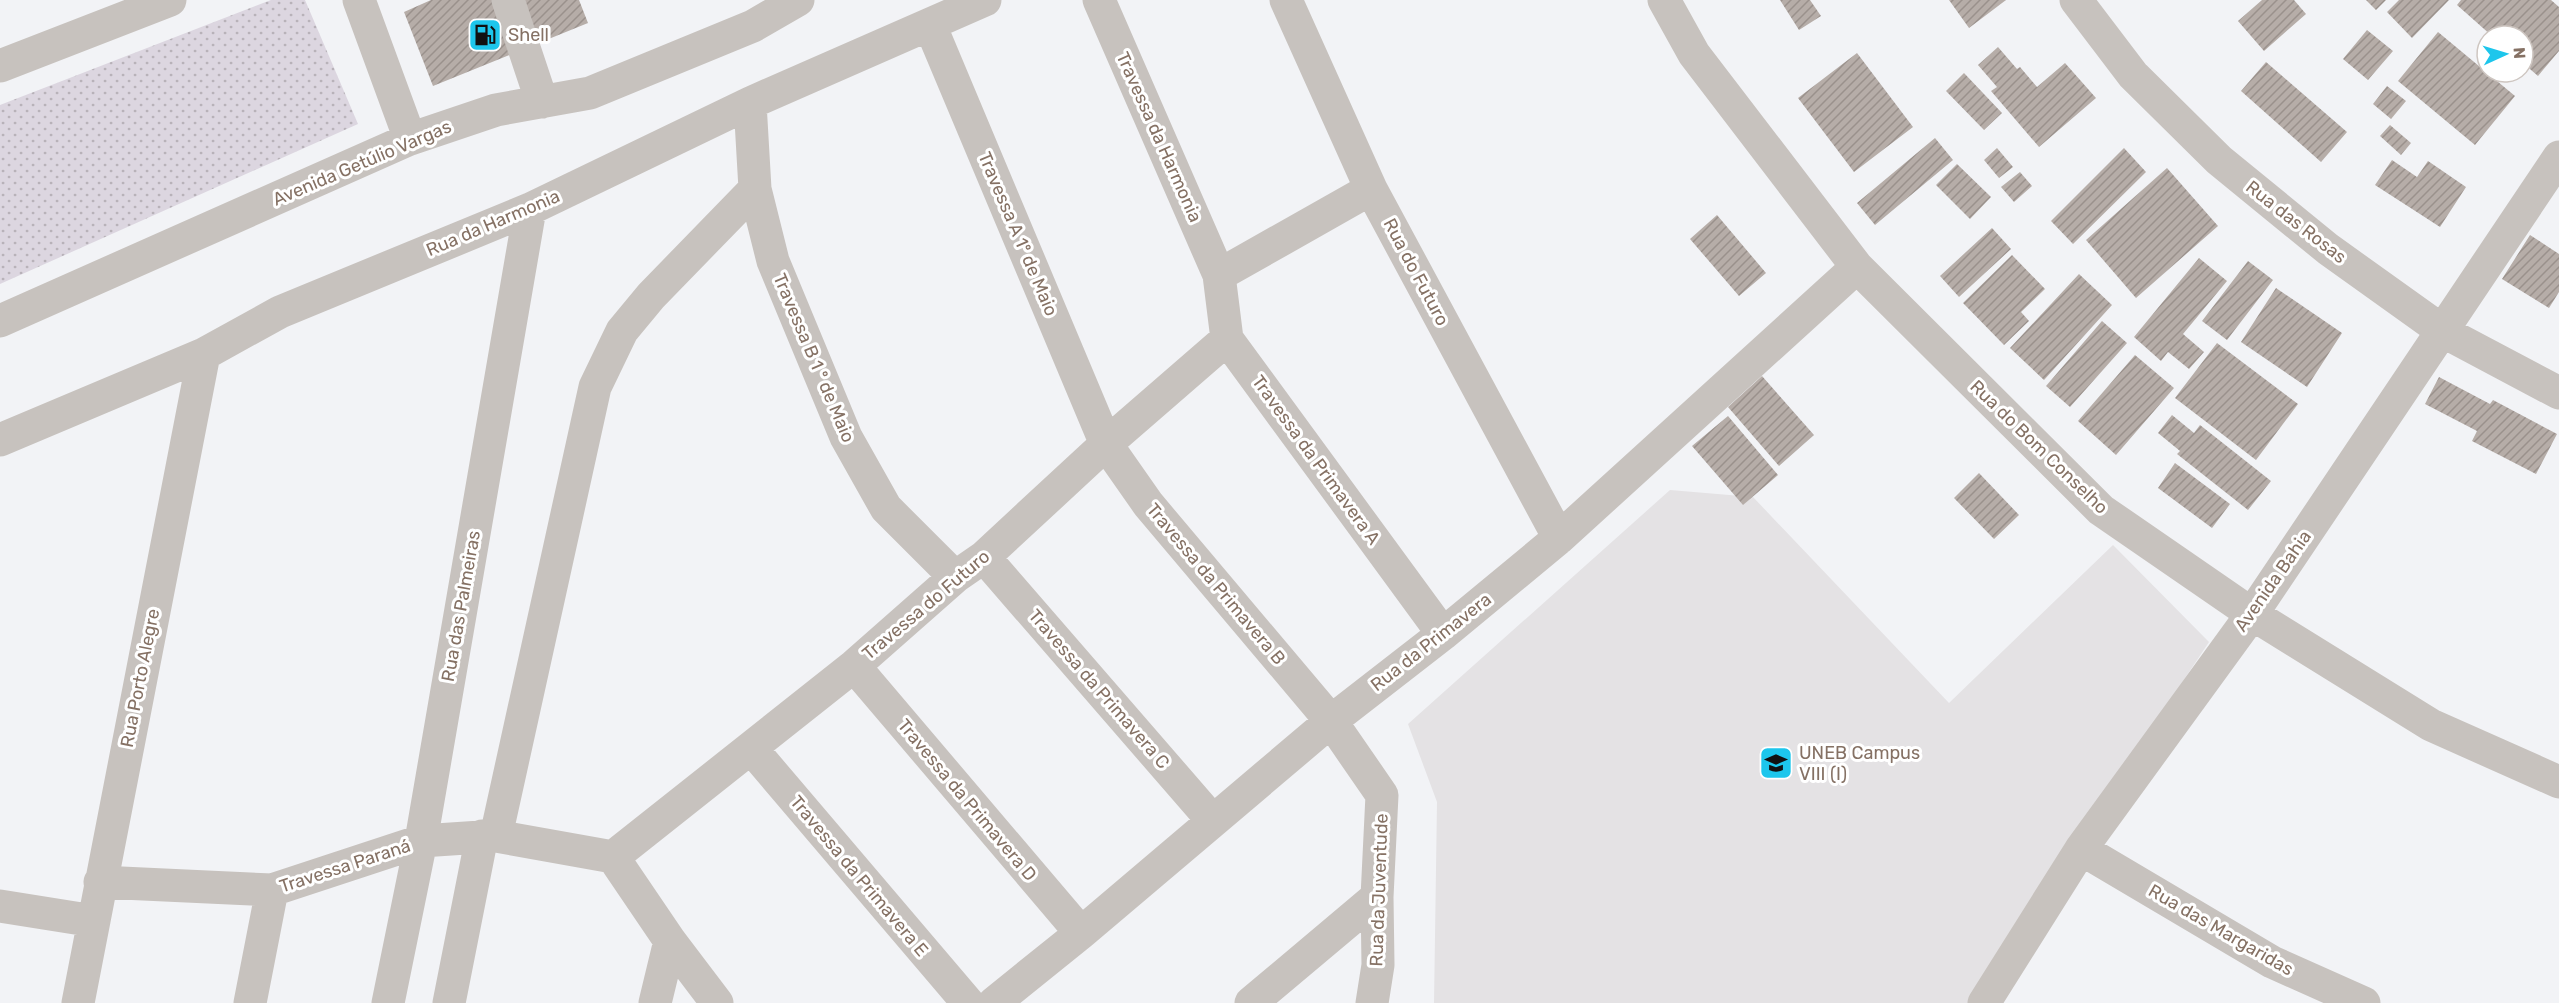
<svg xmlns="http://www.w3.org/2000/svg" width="2559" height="1003" font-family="Rubik,sans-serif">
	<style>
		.built { fill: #e4e2e4 }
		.park { fill: url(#park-dots) }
		.building { fill: url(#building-hatch) }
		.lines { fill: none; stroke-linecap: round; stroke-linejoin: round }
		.minor { stroke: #c7c2be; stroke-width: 33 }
		.labels { text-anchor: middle; stroke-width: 6; stroke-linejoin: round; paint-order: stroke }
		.poi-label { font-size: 18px; fill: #857164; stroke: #fff; text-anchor: start }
		.street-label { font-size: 18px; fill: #857164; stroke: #fff }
	</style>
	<defs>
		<pattern id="park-dots" width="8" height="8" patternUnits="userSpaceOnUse" patternTransform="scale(1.5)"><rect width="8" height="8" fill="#dcd6e0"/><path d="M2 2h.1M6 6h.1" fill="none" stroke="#b8b2b9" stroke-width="1.8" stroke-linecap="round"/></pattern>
		<pattern id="building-hatch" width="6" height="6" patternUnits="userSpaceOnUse" patternTransform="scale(1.5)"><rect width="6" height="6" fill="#b6ada8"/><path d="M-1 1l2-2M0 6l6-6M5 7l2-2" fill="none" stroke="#9a918c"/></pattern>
	</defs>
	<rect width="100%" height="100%" fill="#f2f3f6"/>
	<path class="built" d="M 1670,490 L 1753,497 L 1949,703 L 2113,545 L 2209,642 L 1969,1003 L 1434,1003 L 1437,802 L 1408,724 Z"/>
	<path class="park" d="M 271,0 L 305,0 L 358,124 L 0,284 L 0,105 Z"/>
	<path class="building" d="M 431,0 L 579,0 L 588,23 L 433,86 L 404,12 Z
		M 1780,0 L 1810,0 L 1821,16 L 1799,30 Z
		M 1949,0 L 2006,0 L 1969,28 Z
		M 2262,0 L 2294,0 L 2306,14 L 2264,51 L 2238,21 Z
		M 2366,0 L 2386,0 L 2376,10 Z
		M 2399,0 L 2449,0 L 2412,38 L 2387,12 Z
		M 2461,0 L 2551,0 L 2559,7 L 2559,51 L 2538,76 L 2523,63 L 2523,36 L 2492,36 L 2457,5 Z
		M 2367,30 L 2393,51 L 2368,80 L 2343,59 Z
		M 2438,32 L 2515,96 L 2475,145 L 2398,81 Z
		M 1998,47 L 2017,69 L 2020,67 L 2037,87 L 2065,63 L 2096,98 L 2039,147 L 1991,91 L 1997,87 L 1978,65 Z
		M 1857,53 L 1913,127 L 1854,172 L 1798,98 Z
		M 2266,62 L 2347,132 L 2321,162 L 2241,91 Z
		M 1964,73 L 2002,113 L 1984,130 L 1946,91 Z
		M 2387,86 L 2406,101 L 2391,119 L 2373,104 Z
		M 2390,125 L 2411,143 L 2401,155 L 2380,136 Z
		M 1935,138 L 1953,160 L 1875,225 L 1857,203 Z
		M 1997,148 L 2013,167 L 1999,178 L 1984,160 Z
		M 2124,148 L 2146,172 L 2073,244 L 2051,221 Z
		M 2392,160 L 2417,177 L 2428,161 L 2466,187 L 2440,227 L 2375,185 Z
		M 1957,164 L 1991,197 L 1970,219 L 1936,185 Z
		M 2167,168 L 2218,226 L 2136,298 L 2086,240 Z
		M 2020,172 L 2032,186 L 2014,202 L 2001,187 Z
		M 1717,215 L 1766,273 L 1739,296 L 1690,239 Z
		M 1992,228 L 2011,249 L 1959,297 L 1940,276 Z
		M 2530,235 L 2559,254 L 2559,292 L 2549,308 L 2502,279 Z
		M 2012,255 L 2045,289 L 2021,312 L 2029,321 L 2004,345 L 1963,303 Z
		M 2199,258 L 2227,281 L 2183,334 L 2204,352 L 2189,369 L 2168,352 L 2161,361 L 2134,337 Z
		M 2248,261 L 2273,280 L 2227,340 L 2202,321 Z
		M 2079,274 L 2112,305 L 2044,380 L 2010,348 Z
		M 2276,288 L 2342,333 L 2307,387 L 2241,342 Z
		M 2102,321 L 2127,343 L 2070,407 L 2046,386 Z
		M 2217,343 L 2298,404 L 2256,460 L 2175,398 Z
		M 2135,355 L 2174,388 L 2116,455 L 2078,421 Z
		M 1762,376 L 1814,435 L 1779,466 L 1728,407 Z
		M 2439,377 L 2490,404 L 2493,400 L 2557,434 L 2536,474 L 2472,441 L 2477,431 L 2425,404 Z
		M 2172,415 L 2194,433 L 2200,425 L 2271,481 L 2248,510 L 2177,454 L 2180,451 L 2158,433 Z
		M 1728,416 L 1778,475 L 1743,505 L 1692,446 Z
		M 2175,463 L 2230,504 L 2212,528 L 2158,488 Z
		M 1979,473 L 2019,515 L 1994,539 L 1954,498 Z"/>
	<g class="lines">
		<path class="minor" d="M 359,0 L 410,139
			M 508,0 L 542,102
			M 1099,0 L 1219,275 L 1227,339 L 1443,634
			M 1286,0 L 1371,189 L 1559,538
			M 1664,0 L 1694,54 L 1857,267 L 2101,510 L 2252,614 L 2431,725 L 2559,782
			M 2076,0 L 2133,75 L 2219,160 L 2328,249 L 2444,332 L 2559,393
			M 930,25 L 1106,444 L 1148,504 L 1331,721 L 1382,795 L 1377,897 L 1378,965 L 1372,1003
			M 0,66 L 170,0
			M 750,103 L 755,189 L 773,261 L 846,437 L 886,508 L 955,577
			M 1219,275 L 1371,189
			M 0,321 L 410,139 L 496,110 L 590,93 L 753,26 L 798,0
			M 0,440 L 204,354 L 280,312 L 530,209 L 750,103 L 985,0
			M 984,557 L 1213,821
			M 854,666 L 1081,933
			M 751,748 L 968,1003
			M 496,836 L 595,387 L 622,331 L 651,296 L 755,189
			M 2081,849 L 2272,962 L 2364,1003
			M 613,857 L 854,666 L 955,577 L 984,557 L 1106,444 L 1227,339
			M 613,857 L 670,941 L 717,1003
			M 100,882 L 272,890 L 421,841 L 496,836 L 613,857
			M 0,906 L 94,921
			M 78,1003 L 204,354
			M 250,1003 L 272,890
			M 388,1003 L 421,841 L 530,209
			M 449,1003 L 482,836
			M 655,1003 L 670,941
			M 994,1003 L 1081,933 L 1331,721 L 1443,634 L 1559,538 L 1857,267
			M 1251,1003 L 1377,897
			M 1984,1003 L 2081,849 L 2252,614 L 2559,157"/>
	</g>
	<defs>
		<symbol id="fuel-square" viewBox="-11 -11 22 22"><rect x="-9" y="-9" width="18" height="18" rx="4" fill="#1dc6ec" stroke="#fff"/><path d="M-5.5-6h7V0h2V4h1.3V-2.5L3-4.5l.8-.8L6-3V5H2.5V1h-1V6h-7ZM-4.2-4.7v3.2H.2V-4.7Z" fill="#111"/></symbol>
		<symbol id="school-square" viewBox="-11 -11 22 22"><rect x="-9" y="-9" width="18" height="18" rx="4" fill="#1dc6ec" stroke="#fff"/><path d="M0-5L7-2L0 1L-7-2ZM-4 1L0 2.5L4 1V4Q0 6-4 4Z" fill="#111"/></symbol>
	</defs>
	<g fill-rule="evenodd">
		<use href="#fuel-square" x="466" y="16" width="38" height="38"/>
		<use href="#school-square" x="1757" y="744" width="38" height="38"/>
	</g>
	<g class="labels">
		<g class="poi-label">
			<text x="508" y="41">Shell</text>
			<text x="1799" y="759">UNEB Campus<tspan x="1799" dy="21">VIII (I)</tspan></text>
		</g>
		<g class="street-label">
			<text transform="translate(1159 137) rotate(66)" y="6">Travessa da Harmonia</text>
			<text transform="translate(362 163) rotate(-23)" y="6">Avenida Getúlio Vargas</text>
			<text transform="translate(2296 222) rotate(38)" y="6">Rua das Rosas</text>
			<text transform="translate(493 223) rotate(-23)" y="6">Rua da Harmonia</text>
			<text transform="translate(1018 234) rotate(67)" y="6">Travessa A 1º de Maio</text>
			<text transform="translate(1416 272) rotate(62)" y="6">Rua do Futuro</text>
			<text transform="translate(814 358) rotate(67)" y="6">Travessa B 1 º de Maio</text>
			<text transform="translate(2039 447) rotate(44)" y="6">Rua do Bom Conselho</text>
			<text transform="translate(1316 460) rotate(54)" y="6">Travessa da Primavera A</text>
			<text transform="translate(2273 581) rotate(-55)" y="6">Avenida Bahia</text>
			<text transform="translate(1216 584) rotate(50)" y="6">Travessa da Primavera B</text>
			<text transform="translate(926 605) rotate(-40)" y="6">Travessa do Futuro</text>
			<text transform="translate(461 606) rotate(-80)" y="6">Rua das Palmeiras</text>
			<text transform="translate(1431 642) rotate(-38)" y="6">Rua da Primavera</text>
			<text transform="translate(140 678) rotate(-79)" y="6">Rua Porto Alegre</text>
			<text transform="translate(1099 689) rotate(49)" y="6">Travessa da Primavera C</text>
			<text transform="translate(967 800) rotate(50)" y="6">Travessa da Primavera D</text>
			<text transform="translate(345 866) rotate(-18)" y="6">Travessa Paraná</text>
			<text transform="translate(859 876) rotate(50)" y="6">Travessa da Primavera E</text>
			<text transform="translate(1379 890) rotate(-88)" y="6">Rua da Juventude</text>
			<text transform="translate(2221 930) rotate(30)" y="6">Rua das Margaridas</text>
		</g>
	</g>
	<g transform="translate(2505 54) rotate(86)"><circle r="28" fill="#ffffff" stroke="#cec6c1" stroke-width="1.5"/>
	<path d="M0-4.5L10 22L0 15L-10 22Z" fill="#1dc6ec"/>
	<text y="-9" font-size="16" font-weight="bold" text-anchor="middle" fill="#857164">N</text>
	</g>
</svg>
